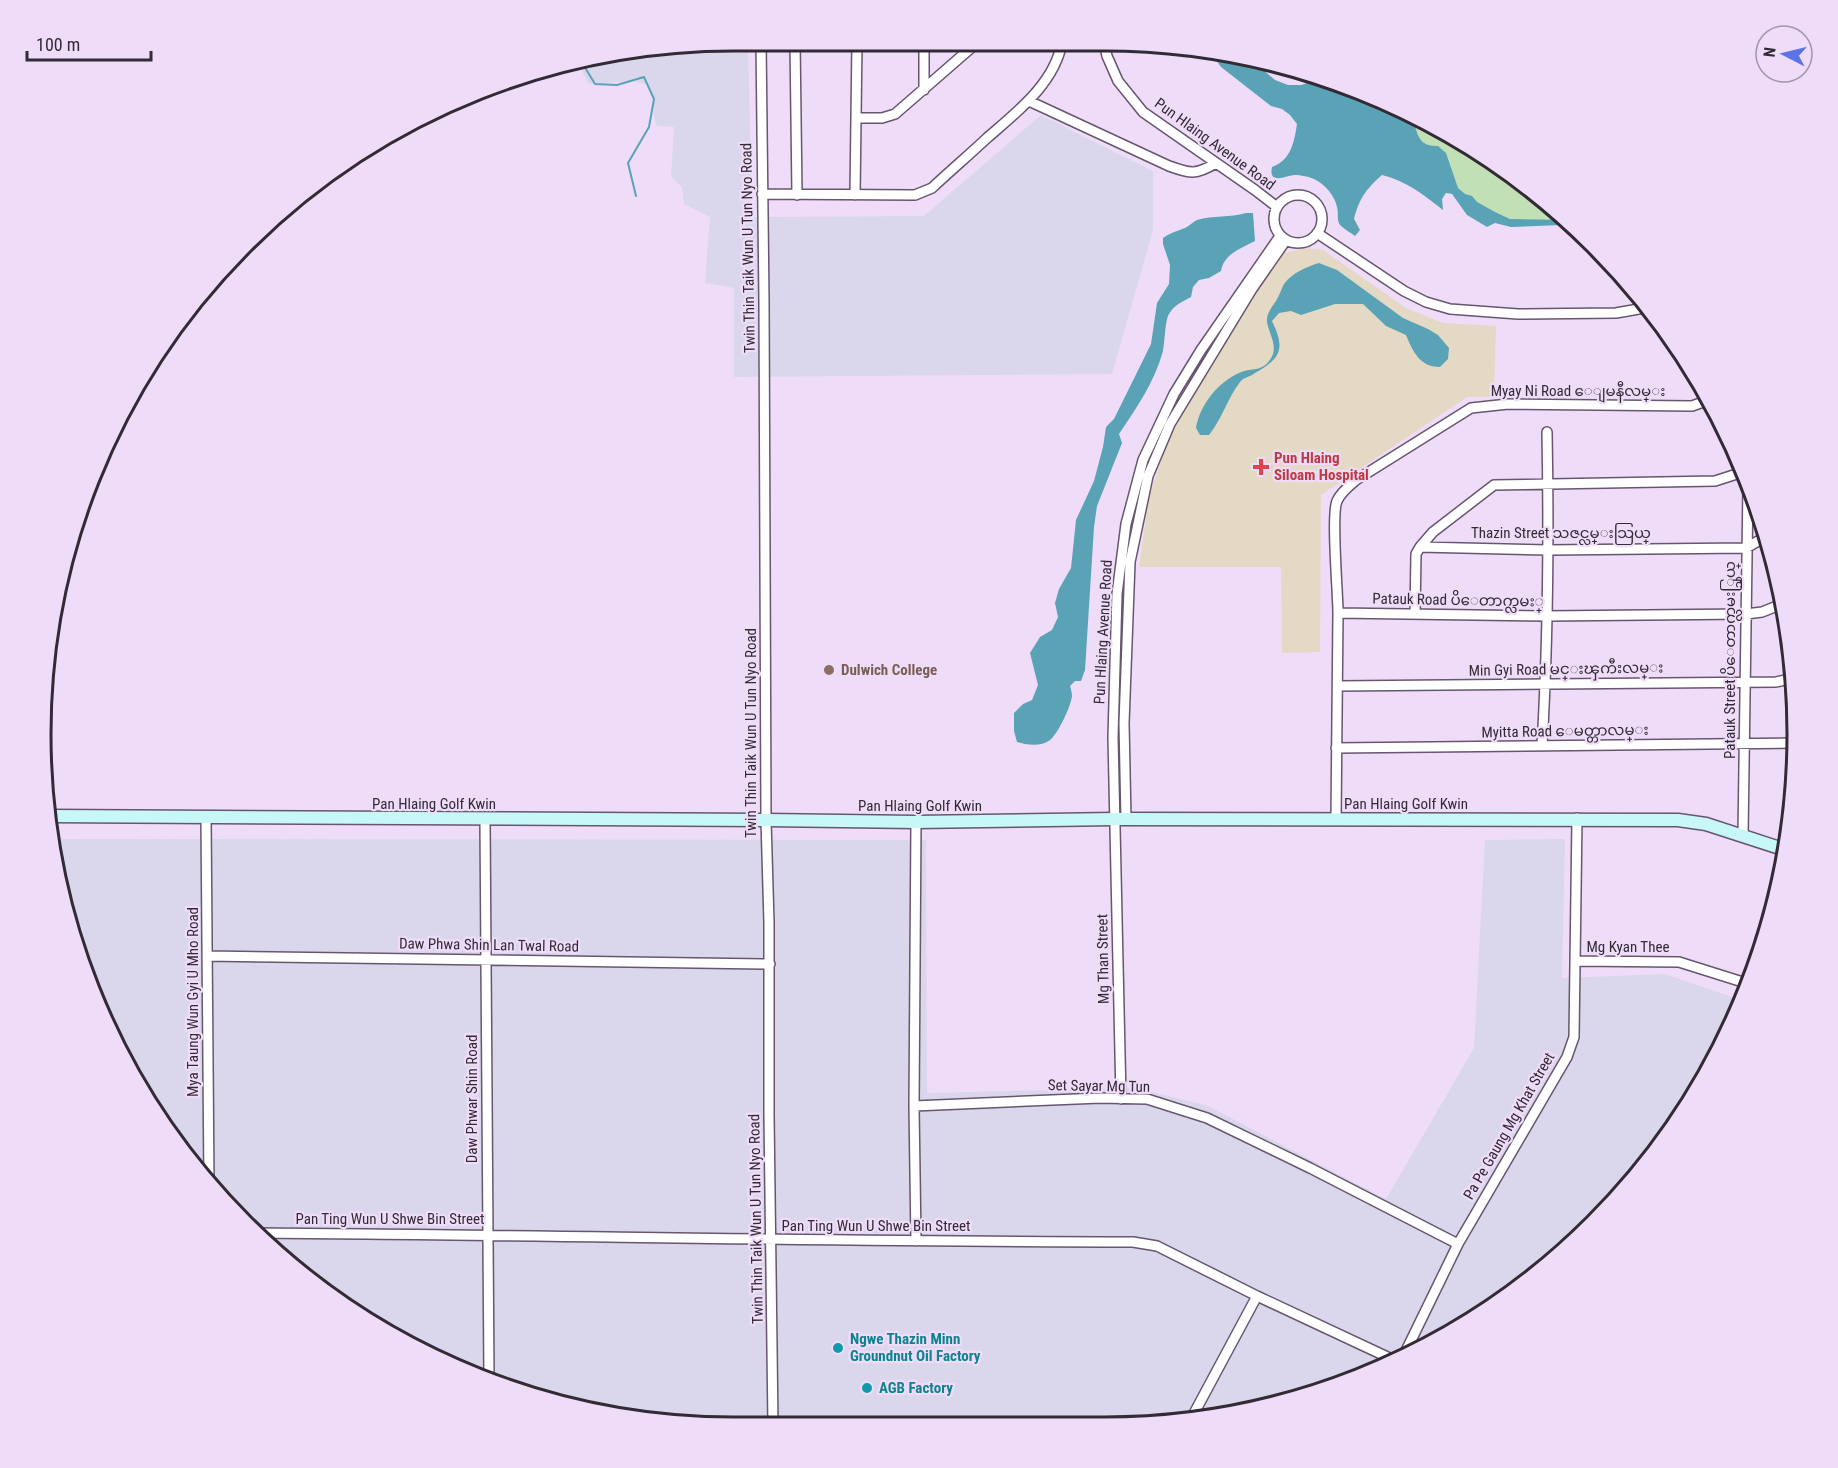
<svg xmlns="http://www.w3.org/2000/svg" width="1838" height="1468" font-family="'Roboto Condensed','Noto Sans Myanmar',sans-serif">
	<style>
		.industrial { fill: #dad7ed }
		.medical { fill: #e4d9c4 }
		.green { fill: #c1e0b5 }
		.water { fill: #5aa3b6 }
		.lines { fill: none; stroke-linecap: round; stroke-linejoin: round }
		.stream { stroke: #5aa3b6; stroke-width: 2 }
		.street-casing { stroke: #67566f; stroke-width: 12 }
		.secondary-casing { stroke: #67566f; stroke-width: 15 }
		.street { stroke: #fff; stroke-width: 9 }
		.secondary { stroke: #c7f7f7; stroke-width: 12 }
		.health-dot { fill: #e0444e; stroke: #efdcf9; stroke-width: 2 }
		.education-dot { fill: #8d6e63; stroke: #efdcf9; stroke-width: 2 }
		.culture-dot { fill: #0f9aa8; stroke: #efdcf9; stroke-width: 2 }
		.labels { text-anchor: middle; stroke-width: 4.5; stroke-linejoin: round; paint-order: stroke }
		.street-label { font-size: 15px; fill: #322a35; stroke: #efdcf9 }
		.health-label { font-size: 15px; font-weight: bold; fill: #be3a42; stroke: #efdcf9; text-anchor: start }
		.education-label { font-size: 15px; font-weight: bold; fill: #785e54; stroke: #efdcf9; text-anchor: start }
		.culture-label { font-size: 15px; font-weight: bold; fill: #0d838f; stroke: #efdcf9; text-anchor: start }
		.rim { fill: none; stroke: #322a35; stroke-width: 3 }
	</style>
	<rect width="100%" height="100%" fill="#efdcf9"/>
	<path class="industrial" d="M 734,41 L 748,41 L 752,217 L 924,216 L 1041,115 L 1153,171 L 1153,230 L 1112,374 L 734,377 L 734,288 L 705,283 L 710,217 L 684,204 L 682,187 L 671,177 L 674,127 L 657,126 L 654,117 L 652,91 L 649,86 L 635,81 L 589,84 L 583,73 L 582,60 Z
		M 52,839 L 926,840 L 927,1093 L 1135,1088 L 1206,1105 L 1386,1199 L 1474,1048 L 1485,840 L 1565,839 L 1562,978 L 1665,974 L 1741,1000 L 1705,1080 L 1626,1191 L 1526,1284 L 1411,1356 L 1284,1404 L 1149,1426 L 689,1426 L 555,1404 L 428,1356 L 312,1284 L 212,1191 L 112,1041 L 54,870 Z"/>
	<path class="medical" d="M 1305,248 L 1323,250 L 1406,308 L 1443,323 L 1496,326 L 1494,397 L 1467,397 L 1321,495 L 1320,652 L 1282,653 L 1281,567 L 1139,567 L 1149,497 L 1168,440 L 1187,403 L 1243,311 L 1281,254 Z"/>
	<path class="green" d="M 1399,108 L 1451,134 L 1562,213 L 1572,224 L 1513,223 L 1392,158 Z"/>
	<path class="water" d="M 1209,50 L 1248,57 L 1275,80 L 1288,85 L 1301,85 L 1321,79 L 1369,93 L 1411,114 C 1418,131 1416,147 1438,146 L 1446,153 L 1458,188 L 1465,194 L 1472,196 L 1477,202 L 1495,212 L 1510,219 L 1568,220 L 1579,231 L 1561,225 L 1511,227 L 1495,223 L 1487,227 L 1467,215 L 1452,194 L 1446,193 L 1442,199 L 1443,210 C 1423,194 1406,181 1382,175 C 1366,189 1359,199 1354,219 L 1360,230 L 1355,236 C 1351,233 1344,229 1340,225 C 1336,219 1339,213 1337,207 C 1335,196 1325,184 1314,179 C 1310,177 1300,175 1295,175 C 1287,175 1268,186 1272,167 C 1291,160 1294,143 1297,124 L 1290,115 L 1282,109 L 1271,106 L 1221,67 Z
		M 1246,213 L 1253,213 L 1255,241 C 1240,249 1224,254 1221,271 L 1209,278 L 1199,280 L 1193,287 L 1191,297 C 1182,302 1174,305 1169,314 C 1165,320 1165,341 1163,351 C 1154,383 1137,407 1119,434 L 1122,443 L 1097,506 L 1094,527 L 1085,670 L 1081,681 L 1075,681 L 1070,686 C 1071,688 1072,694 1072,696 C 1071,706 1058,734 1050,740 C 1041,747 1027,745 1017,742 L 1014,731 L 1014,713 L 1023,704 L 1032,700 L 1038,685 L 1030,653 L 1040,637 L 1052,630 L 1058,617 L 1055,603 L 1059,589 L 1071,568 L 1076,520 L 1094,481 L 1103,447 L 1106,427 L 1114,419 L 1151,344 L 1157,303 L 1169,284 L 1170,265 L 1163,244 L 1163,238 C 1170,233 1177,231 1185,228 C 1189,226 1193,222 1197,220 C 1213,215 1230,218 1246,213 Z
		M 1319,263 L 1337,270 L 1403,318 L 1428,329 L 1438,335 L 1449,348 L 1448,359 L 1440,367 C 1420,367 1413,352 1406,335 L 1386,326 L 1363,304 L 1335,304 L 1301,315 L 1291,311 L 1279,313 L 1272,321 C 1285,348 1282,358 1255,373 C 1250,377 1244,377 1240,382 C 1227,399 1222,419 1209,435 L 1200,435 L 1196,428 C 1200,404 1220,379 1244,371 C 1253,369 1263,370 1269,361 C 1280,348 1269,335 1267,322 C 1266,314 1272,307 1276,301 C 1279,296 1281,290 1284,284 C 1292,273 1306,267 1319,263 Z"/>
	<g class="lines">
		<path class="stream" d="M 581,61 L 595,84 L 617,85 L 644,77 L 654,99 L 649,127 L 628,163 L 636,196"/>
		<defs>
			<path id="street" d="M 761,41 L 764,301 L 766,820 L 769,923 L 769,1115 L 773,1426
				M 795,41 L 797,195
				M 1104,42 L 1107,56 L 1118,81 L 1143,112 L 1255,190 L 1277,207
				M 924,90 L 924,41
				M 1029,101 L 1169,166 C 1191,174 1196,175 1216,163
				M 856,118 L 882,118 L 895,114 L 979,41
				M 762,194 L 915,195 L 932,188 C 950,171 969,155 987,138 C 1017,112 1055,83 1062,42
				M1274 219a24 24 0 1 1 48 0a24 24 0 1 1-48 0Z
				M 855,195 L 857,41
				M 1317,233 L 1404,291 L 1426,302 L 1450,309 L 1518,314 L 1616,313 L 1650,307
				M 1420,547 L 1433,532 L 1494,485 L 1715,481 L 1743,472
				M 1338,613 C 1338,593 1331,514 1337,501 C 1341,492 1349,486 1356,480 L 1471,408 L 1508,404 L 1692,406 L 1709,400
				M 1415,614 L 1416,554 L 1420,547 L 1549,550 L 1746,548 L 1767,536
				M 1338,686 L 1776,682 L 1794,678
				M 1542,746 C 1548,642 1549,537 1547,432
				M 1336,748 L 1794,743
				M 206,817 L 209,1186
				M 1126,819 L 1124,723 L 1130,562 L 1148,476 L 1170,424 L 1252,289 L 1286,240
				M 485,820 L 489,1379
				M 1336,820 L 1338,613 L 1546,616 L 1746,614 L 1762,612 L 1782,604
				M 1743,835 L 1748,486
				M 207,956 L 770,964
				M 1575,961 L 1679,962 L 1749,984
				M 1121,1099 L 1113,737 L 1117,594 L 1126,524 L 1143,460 L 1174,394 L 1201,350 L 1280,236
				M 914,1106 L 916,822
				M 257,1233 C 549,1235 841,1242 1133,1242 L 1157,1246 L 1257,1296 L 1396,1361
				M 916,1241 L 914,1106 L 1100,1098 L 1147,1099 L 1207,1118 L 1310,1168 L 1458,1244
				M 1402,1359 L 1458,1244 L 1567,1057 L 1574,1037 L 1577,818
				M 1191,1419 L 1257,1296"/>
			<path id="secondary" d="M 50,816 L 766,820 L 916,822 L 1114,819 L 1678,820 L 1706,824 L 1786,850"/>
		</defs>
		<use href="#street" class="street-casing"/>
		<use href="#secondary" class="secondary-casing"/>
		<use href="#street" class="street"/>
		<use href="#secondary" class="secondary"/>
	</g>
	<path class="health-dot" d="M1258 458h6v6h6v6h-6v6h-6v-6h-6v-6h6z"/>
	<circle class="education-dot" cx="829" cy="670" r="6"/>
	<g class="culture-dot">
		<circle cx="838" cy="1348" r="6"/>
		<circle cx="867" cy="1388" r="6"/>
	</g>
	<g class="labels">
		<g class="street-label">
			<text transform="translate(1215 144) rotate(36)" y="5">Pun Hlaing Avenue Road</text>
			<text transform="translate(748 248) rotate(-91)" y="5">Twin Thin Taik Wun U Tun Nyo Road</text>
			<text x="1578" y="396">Myay Ni Road ေျမနီလမ္း</text>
			<text x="1561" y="538">Thazin Street သဇင္လမ္းသြယ္</text>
			<text transform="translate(1458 600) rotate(1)" y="5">Patauk Road ပိေတာက္လမး္</text>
			<text transform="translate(1103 632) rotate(-87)" y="5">Pun Hlaing Avenue Road</text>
			<text transform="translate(1730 660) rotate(-90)" y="5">Patauk Street ပိေတာက္လမး္သြယ္</text>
			<text transform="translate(1566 669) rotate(-1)" y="5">Min Gyi Road မင္းၾကီးလမ္း</text>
			<text transform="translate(1565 731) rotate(-1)" y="5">Myitta Road ေမတ္တာလမ္း</text>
			<text transform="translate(751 733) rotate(-90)" y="5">Twin Thin Taik Wun U Tun Nyo Road</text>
			<text x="434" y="809">Pan Hlaing Golf Kwin</text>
			<text x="1406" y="809">Pan Hlaing Golf Kwin</text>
			<text x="920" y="811">Pan Hlaing Golf Kwin</text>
			<text transform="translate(489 945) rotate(1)" y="5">Daw Phwa Shin Lan Twal Road</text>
			<text x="1628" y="952">Mg Kyan Thee</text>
			<text transform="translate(1103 959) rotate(-91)" y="5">Mg Than Street</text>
			<text transform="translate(193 1002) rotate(-90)" y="5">Mya Taung Wun Gyi U Mho Road</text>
			<text transform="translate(1099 1086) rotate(1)" y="5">Set Sayar Mg Tun</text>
			<text transform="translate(472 1099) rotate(-90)" y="5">Daw Phwar Shin Road</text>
			<text transform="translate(1509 1126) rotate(-60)" y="5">Pa Pe Gaung Mg Khat Street</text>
			<text x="390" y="1224">Pan Ting Wun U Shwe Bin Street</text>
			<text transform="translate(756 1219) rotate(-91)" y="5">Twin Thin Taik Wun U Tun Nyo Road</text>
			<text x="876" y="1231">Pan Ting Wun U Shwe Bin Street</text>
		</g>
		<g class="health-label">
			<text x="1274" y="463">Pun Hlaing<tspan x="1274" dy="17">Siloam Hospital</tspan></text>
		</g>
		<g class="education-label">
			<text x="841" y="675">Dulwich College</text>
		</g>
		<g class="culture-label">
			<text x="850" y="1344">Ngwe Thazin Minn<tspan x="850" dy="17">Groundnut Oil Factory</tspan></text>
			<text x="879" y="1393">AGB Factory</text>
		</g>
	</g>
	<path d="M0 0H1838V1468H0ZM734 51H1104A683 683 0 0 1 1787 734V734A683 683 0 0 1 1104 1417H734A683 683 0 0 1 51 734V734A683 683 0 0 1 734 51Z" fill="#efdcf9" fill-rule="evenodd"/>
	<path class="rim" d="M734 51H1104A683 683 0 0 1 1787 734V734A683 683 0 0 1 1104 1417H734A683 683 0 0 1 51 734V734A683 683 0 0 1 734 51Z"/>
	<g transform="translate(1784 54) rotate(277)"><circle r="28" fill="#efdcf9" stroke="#a395ab" stroke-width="1.5"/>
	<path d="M0-4.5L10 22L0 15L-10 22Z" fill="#5d72e9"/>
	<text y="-9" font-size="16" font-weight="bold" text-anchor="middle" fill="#322a35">N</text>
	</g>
	<path d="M27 51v9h124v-9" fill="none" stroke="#322a35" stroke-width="3"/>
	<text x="36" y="51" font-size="18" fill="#322a35" stroke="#efdcf9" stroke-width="4.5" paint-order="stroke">100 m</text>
</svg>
